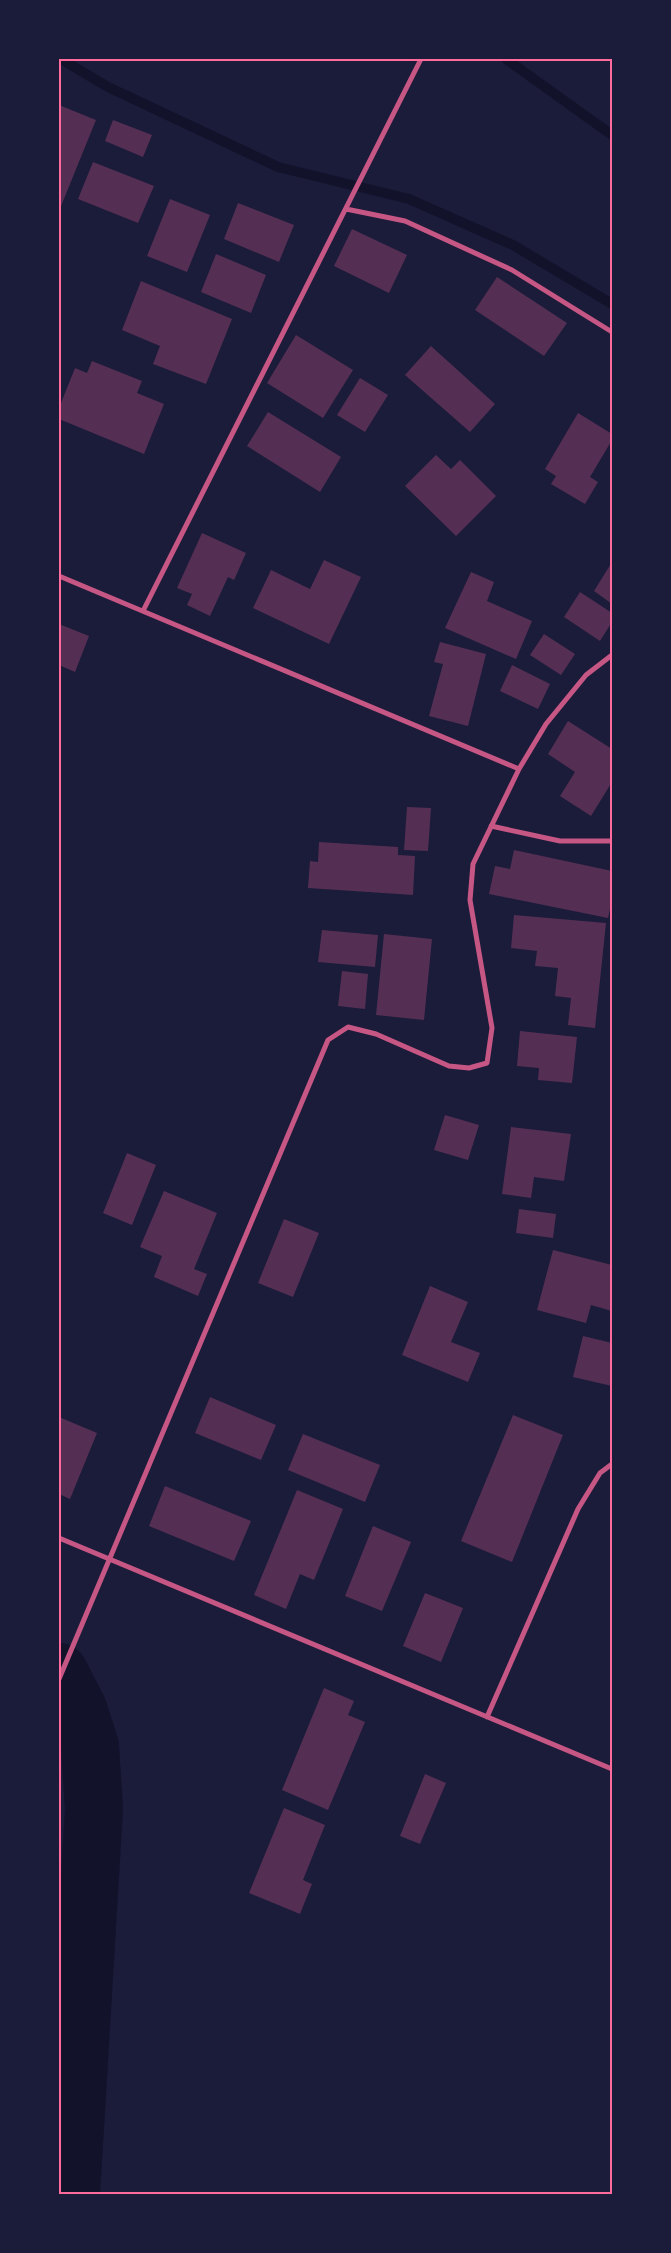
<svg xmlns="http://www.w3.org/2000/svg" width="671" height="2253" font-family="Bitter,serif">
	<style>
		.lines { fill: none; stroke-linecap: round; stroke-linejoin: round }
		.stream { stroke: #12122b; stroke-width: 10 }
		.river { stroke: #12122b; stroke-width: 58 }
		.building { fill: #542f53 }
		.minor { stroke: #c65784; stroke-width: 5 }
		.neatline { fill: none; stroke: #ff6b9d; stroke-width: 2 }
	</style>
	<rect width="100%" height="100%" fill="#1b1b3a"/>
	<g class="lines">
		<path class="stream" d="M 61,59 L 108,87 L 278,167 L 409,199 L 513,245 L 612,304
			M 506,59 L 612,135"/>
		<path class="river" d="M 59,1672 L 78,1709 L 90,1746 L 94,1809 L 71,2194"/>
	</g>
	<path class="building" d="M 59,105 L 96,120 L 59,211 Z
		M 113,120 L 152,135 L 143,157 L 105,141 Z
		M 93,162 L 154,186 L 138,223 L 78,199 Z
		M 170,199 L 210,215 L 187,272 L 147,256 Z
		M 238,203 L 294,225 L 279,262 L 224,239 Z
		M 352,229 L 407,255 L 389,293 L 334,266 Z
		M 216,254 L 266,275 L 251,313 L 201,292 Z
		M 497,277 L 567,323 L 544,356 L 475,310 Z
		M 141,281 L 232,319 L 206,384 L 153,364 L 160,346 L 122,330 Z
		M 296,335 L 353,370 L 323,418 L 267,383 Z
		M 431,346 L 495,404 L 470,432 L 405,375 Z
		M 92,361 L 142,381 L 137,393 L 164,404 L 144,454 L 59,419 L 59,408 L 75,368 L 87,373 Z
		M 360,378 L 388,395 L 365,432 L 337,415 Z
		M 268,412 L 341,457 L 320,492 L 247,446 Z
		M 578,413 L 612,434 L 612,440 L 590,477 L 598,482 L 585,504 L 551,484 L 556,476 L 545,469 Z
		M 436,455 L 451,469 L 460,460 L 496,496 L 456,536 L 405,486 Z
		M 202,533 L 246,553 L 234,580 L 228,577 L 210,616 L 187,605 L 192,594 L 177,588 Z
		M 324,560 L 361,577 L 329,644 L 253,608 L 271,570 L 310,589 Z
		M 612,562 L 612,604 L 594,591 Z
		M 471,572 L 494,582 L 487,601 L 532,621 L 516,659 L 445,628 Z
		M 580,592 L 612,613 L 612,622 L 600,641 L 564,617 Z
		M 59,624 L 89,636 L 75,672 L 59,665 Z
		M 544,634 L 575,654 L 561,675 L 530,655 Z
		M 440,642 L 486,654 L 468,726 L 429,716 L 443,664 L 434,662 Z
		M 512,665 L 550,684 L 538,709 L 500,691 Z
		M 568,721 L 612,749 L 612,782 L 591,816 L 560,796 L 575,772 L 548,754 Z
		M 407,807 L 431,808 L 428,851 L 404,850 Z
		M 319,842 L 398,847 L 398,855 L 415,856 L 413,895 L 308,888 L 310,861 L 318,862 Z
		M 514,850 L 612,871 L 612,900 L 608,918 L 489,894 L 495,866 L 510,869 Z
		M 514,915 L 606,923 L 595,1028 L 568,1025 L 571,998 L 555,996 L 558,968 L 535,966 L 537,951 L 511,948 Z
		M 322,930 L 378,935 L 375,967 L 318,962 Z
		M 384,934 L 432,939 L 424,1020 L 376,1015 Z
		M 342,971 L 368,974 L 365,1009 L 338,1006 Z
		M 520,1031 L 577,1037 L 572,1083 L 538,1080 L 539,1068 L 517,1066 Z
		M 445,1115 L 479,1125 L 468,1160 L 434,1150 Z
		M 511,1127 L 571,1134 L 564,1181 L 534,1177 L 531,1198 L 502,1194 Z
		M 127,1153 L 156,1165 L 132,1225 L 103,1213 Z
		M 164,1191 L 217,1213 L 194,1269 L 207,1274 L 198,1296 L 154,1277 L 162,1256 L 140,1247 Z
		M 519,1209 L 556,1214 L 553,1238 L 516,1233 Z
		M 284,1219 L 319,1233 L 293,1297 L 258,1283 Z
		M 553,1250 L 612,1265 L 612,1311 L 591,1305 L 586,1323 L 537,1310 Z
		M 430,1286 L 468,1302 L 451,1342 L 480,1353 L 468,1382 L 402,1355 Z
		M 583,1336 L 612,1343 L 612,1386 L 573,1377 Z
		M 210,1397 L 276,1425 L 261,1460 L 195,1433 Z
		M 513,1415 L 563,1435 L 512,1562 L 461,1541 Z
		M 59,1417 L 97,1433 L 70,1499 L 59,1494 Z
		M 303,1434 L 380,1465 L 365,1502 L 288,1470 Z
		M 165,1486 L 251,1521 L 234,1561 L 149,1526 Z
		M 297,1490 L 343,1509 L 314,1580 L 300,1574 L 286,1609 L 254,1595 Z
		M 373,1526 L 411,1542 L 382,1611 L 345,1596 Z
		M 425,1593 L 463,1608 L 441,1662 L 403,1646 Z
		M 324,1688 L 354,1701 L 348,1715 L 365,1722 L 328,1810 L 282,1790 Z
		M 425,1774 L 446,1783 L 420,1844 L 400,1836 Z
		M 284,1808 L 325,1825 L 303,1880 L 312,1884 L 300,1914 L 249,1893 Z"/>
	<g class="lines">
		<path class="minor" d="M 346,209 L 405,221 L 512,270 L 612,332
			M 59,576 L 519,769
			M 143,611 L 421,59
			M 491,826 L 560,841 L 612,841
			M 59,1538 L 612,1769
			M 59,1679 L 328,1040 L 348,1027 L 376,1034 L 449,1066 L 469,1068 L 487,1063 L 492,1028 L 470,900 L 473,864 L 519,769 L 546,724 L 586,675 L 612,655
			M 487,1717 L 578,1509 L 600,1473 L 612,1464"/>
	</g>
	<rect width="671" height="2253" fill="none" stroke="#1b1b3a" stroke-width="120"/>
	<rect x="60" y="60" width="551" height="2133" class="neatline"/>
</svg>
